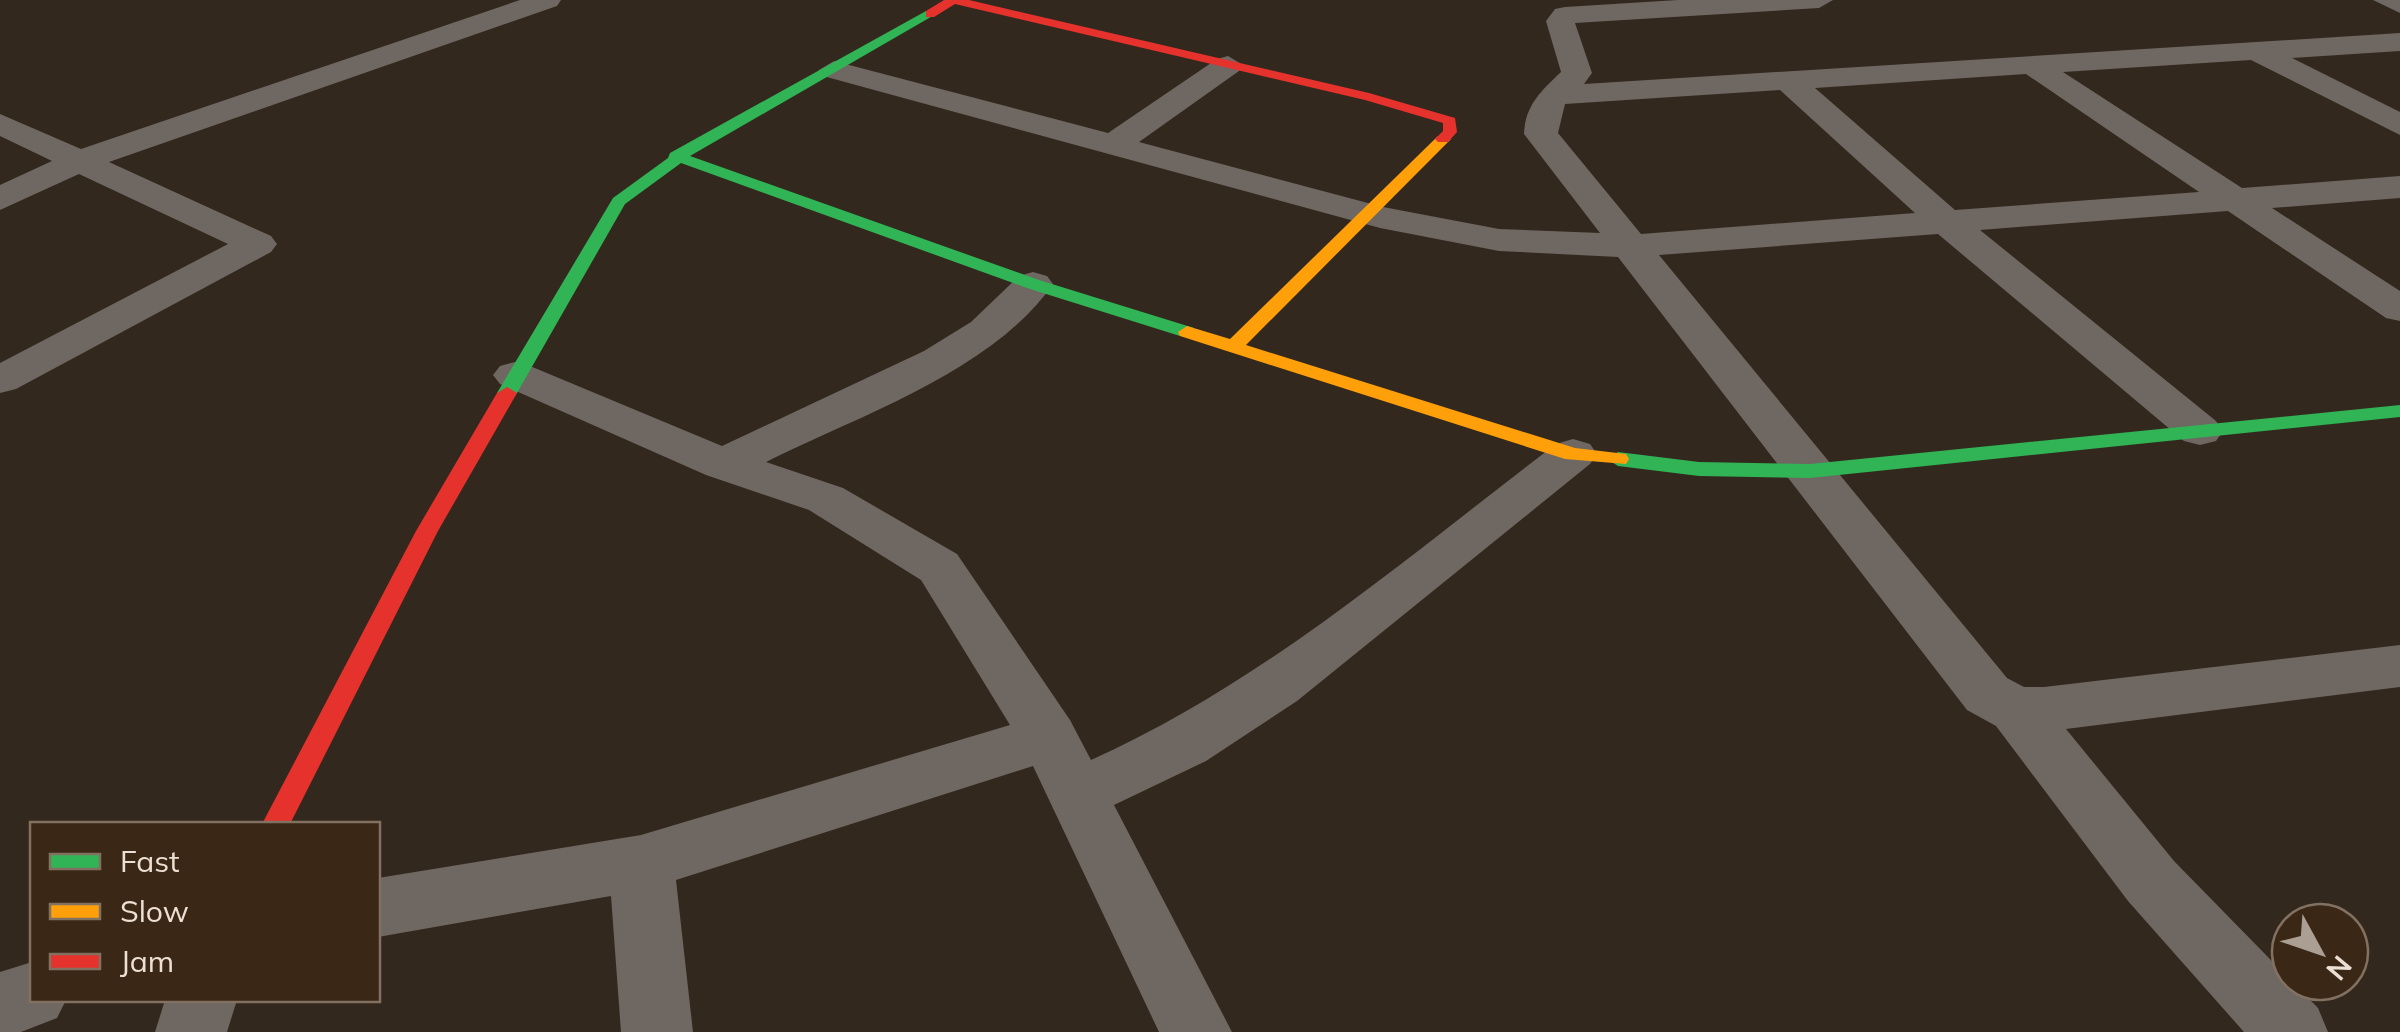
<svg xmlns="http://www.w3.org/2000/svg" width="2400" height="1032" font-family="Mulish,sans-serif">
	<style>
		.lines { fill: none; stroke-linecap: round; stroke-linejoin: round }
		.street { fill: #6f6762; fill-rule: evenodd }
		.fast { fill: #30b455; fill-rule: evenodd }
		.slow { fill: #ff9f0a; fill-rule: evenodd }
		.jam { fill: #e5322d; fill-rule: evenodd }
	</style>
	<rect width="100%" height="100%" fill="#33281d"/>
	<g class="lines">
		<path class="street" d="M 520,0 L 561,0 L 557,6 L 109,162 L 271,236 L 277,244 L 271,252 L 16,389 L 0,393 L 0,363 L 228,244 L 79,174 L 0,210 L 0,185 L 52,161 L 0,136 L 0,114 L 81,149 Z
			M 1678,0 L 1833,0 L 1819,8 L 1575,23 L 1592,73 L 1584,84 L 2400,33 L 2400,51 L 2292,58 L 2400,112 L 2400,135 L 2251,60 L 2063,72 L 2242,188 L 2400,176 L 2400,198 L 2272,208 L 2400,291 L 2400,321 L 2386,318 L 2228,211 L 1980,230 L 2216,421 L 2223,431 L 2216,441 L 2200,445 L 2184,441 L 1938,234 L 1659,255 L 2007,678 L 2024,687 L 2044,687 L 2400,645 L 2400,687 L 2066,729 L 2174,861 L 2318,1008 L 2328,1032 L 2244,1032 L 2128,901 L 1996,726 L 1967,710 L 1618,257 L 1499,251 L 1380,228 L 823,76 L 819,70 L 834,61 L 1108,133 L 1217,59 L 1228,56 L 1243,65 L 1239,71 L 1139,142 L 1383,207 L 1499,229 L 1600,233 L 1524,134 C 1525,105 1542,90 1561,72 L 1546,21 L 1555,9 L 1565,7 ZM 2026,74 L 2199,192 L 1955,210 L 1815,88 ZM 1780,90 L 1915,213 L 1641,234 L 1558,133 L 1565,104 Z
			M 2373,0 L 2400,0 L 2400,13 Z
			M 1033,272 L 1047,276 L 1053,284 C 993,371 858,416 766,462 L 843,488 L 957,554 L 1070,720 L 1091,760 C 1263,683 1407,557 1556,444 L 1573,439 L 1590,444 L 1597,454 L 1590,464 L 1297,701 L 1206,761 L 1114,805 L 1232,1032 L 1159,1032 L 1033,766 L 676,880 L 693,1032 L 621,1032 L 611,896 L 378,937 L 378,878 L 641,835 L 1010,725 L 921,580 L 809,510 L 706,475 L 500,384 L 493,375 L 500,366 L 515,362 L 530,366 L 722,446 L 924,351 L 971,322 L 1019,276 Z
			M 32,962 L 32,1000 L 66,1000 L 57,1018 L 21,1032 L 0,1032 L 0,972 Z
			M 165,1000 L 237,1000 L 227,1032 L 155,1032 Z"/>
		<path class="fast" d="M 926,11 L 936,14 L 690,156 L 1039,280 L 1194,328 L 1194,336 L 1180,336 L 1027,288 L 681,163 L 625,204 L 517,393 L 514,397 L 500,397 L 497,393 L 613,198 L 668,158 L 670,153 Z
			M 2400,405 L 2400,417 L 1810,478 L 1699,476 L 1618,466 L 1607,459 L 1618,452 L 1699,462 L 1810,464 Z"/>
		<path class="slow" d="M 1438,136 L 1451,139 L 1246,345 L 1575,448 L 1626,454 L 1629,459 L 1626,464 L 1565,459 L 1180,336 L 1178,332 L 1187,326 L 1230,339 Z"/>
		<path class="jam" d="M 944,0 L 969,0 L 1369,93 L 1455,118 L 1457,132 L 1448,142 L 1438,142 L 1435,139 L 1443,131 L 1443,123 L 1365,100 L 955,4 L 934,17 L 926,17 L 926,11 Z
			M 507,387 L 517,393 L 438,531 L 290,824 L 262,824 L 416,531 L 497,393 Z"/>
	</g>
	<rect x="30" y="822" width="350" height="180" fill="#3b2715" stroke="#827161" stroke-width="2.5"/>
	<rect x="50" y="854" width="50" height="15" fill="#30b455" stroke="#827161" stroke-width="2.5"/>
	<text x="120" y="872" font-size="30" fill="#ecdfd4">Fast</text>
	<rect x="50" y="904" width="50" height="15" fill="#ff9f0a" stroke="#827161" stroke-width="2.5"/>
	<text x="120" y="922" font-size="30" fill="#ecdfd4">Slow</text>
	<rect x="50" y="954" width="50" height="15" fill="#e5322d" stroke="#827161" stroke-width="2.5"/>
	<text x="120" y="972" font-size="30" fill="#ecdfd4">Jam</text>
	<g transform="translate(2320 952) rotate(130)"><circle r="48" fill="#3b2715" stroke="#827161" stroke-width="2.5"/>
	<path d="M0-8L18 38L0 25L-18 38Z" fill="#ab9f94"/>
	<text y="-15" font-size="28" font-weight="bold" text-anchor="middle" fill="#ecdfd4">N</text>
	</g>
</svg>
